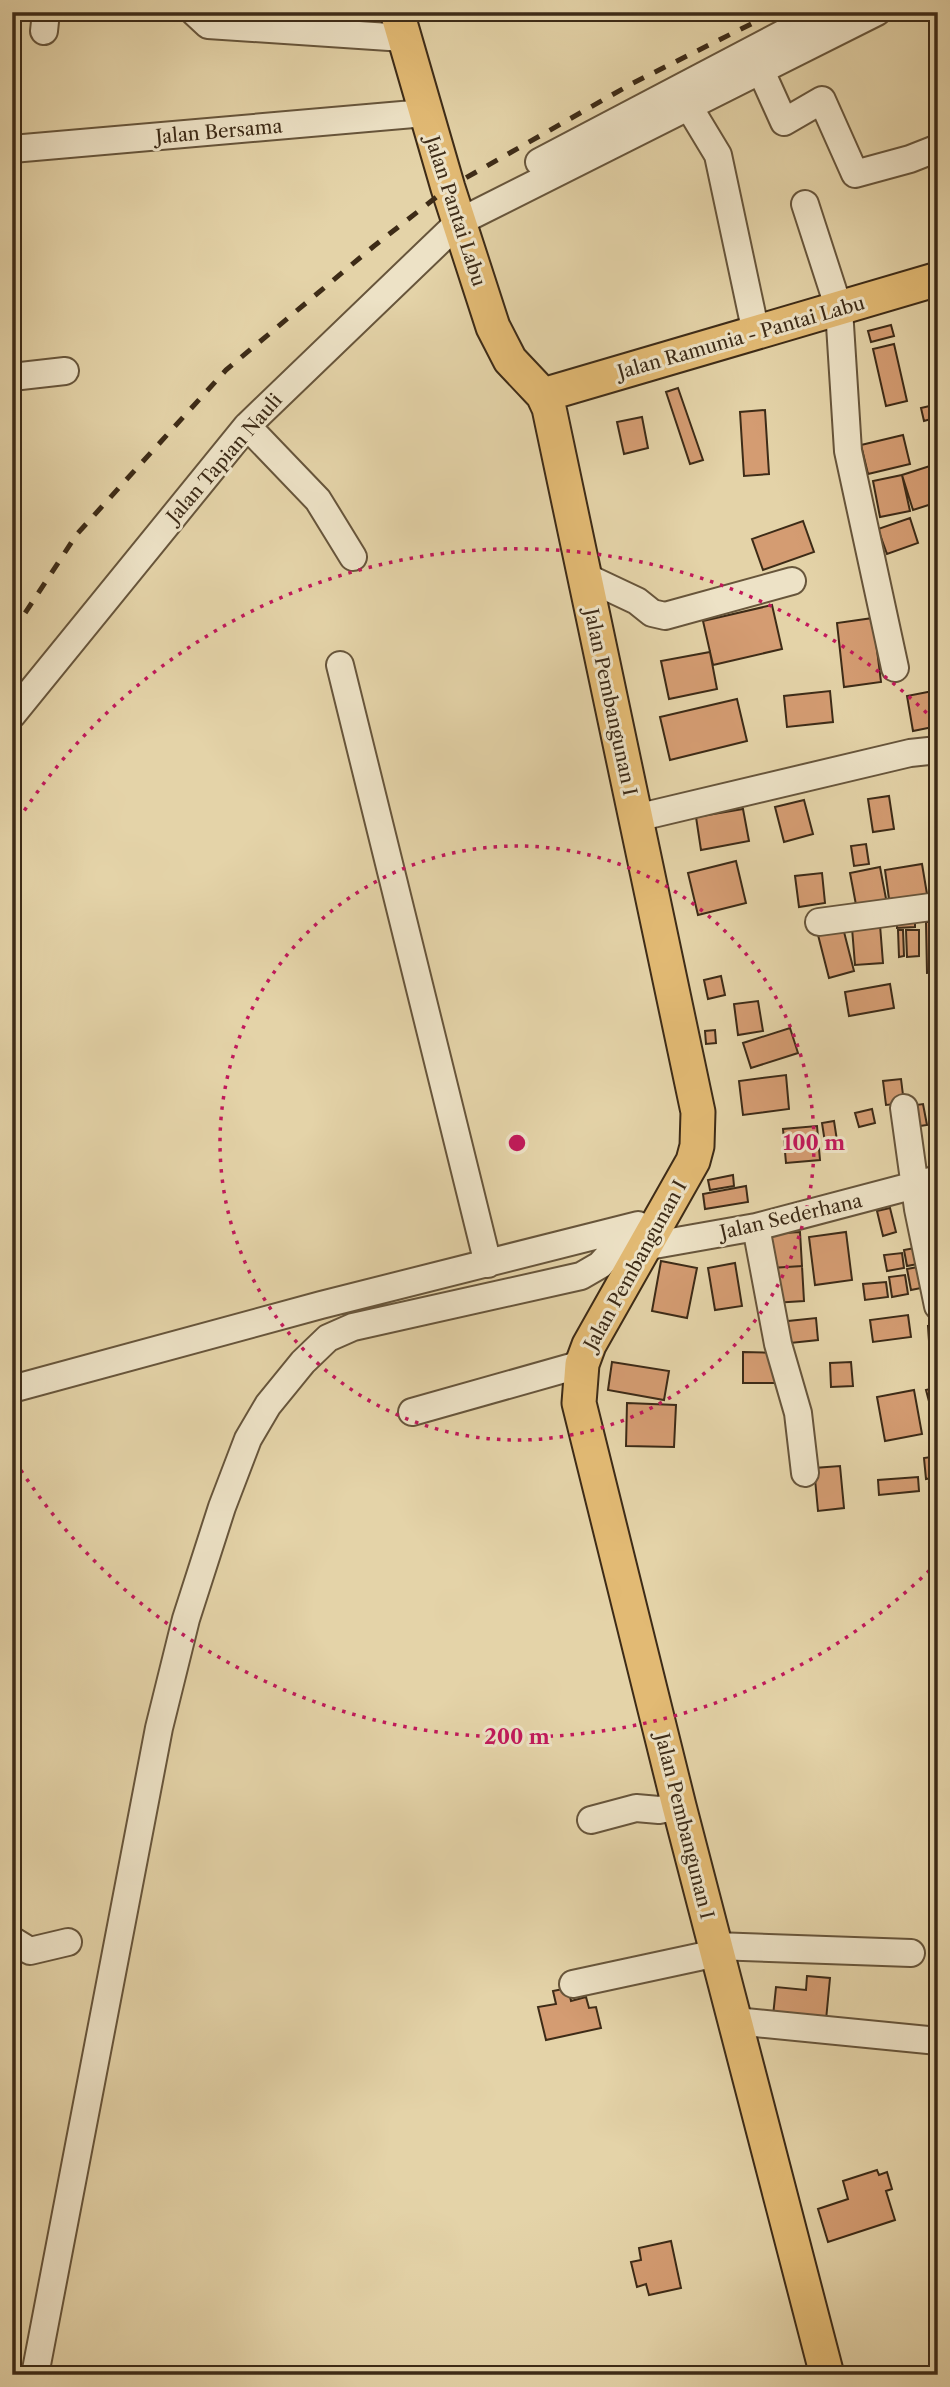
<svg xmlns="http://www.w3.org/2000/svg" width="950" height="2387" font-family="'Libre Caslon Text',serif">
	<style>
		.building { fill: #d49c72; stroke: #3d2b17; stroke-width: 2 }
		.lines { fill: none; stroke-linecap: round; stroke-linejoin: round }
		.minor-casing { stroke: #67553b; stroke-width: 30 }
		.major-casing { stroke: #3d2b17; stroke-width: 37 }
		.minor { stroke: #ede2c6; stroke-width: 26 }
		.major { stroke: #e2ba74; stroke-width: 33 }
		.rail { stroke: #3d2b17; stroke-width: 5; stroke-dasharray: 12 12; stroke-linecap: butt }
		.ring { fill: none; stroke: #c2185b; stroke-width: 3.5; stroke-dasharray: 3.5 7 }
		.labels { text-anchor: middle; stroke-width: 6; stroke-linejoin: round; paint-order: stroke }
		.street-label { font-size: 19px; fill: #3d2b17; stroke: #ede2c6 }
		.centre { fill: #c2185b; stroke: #ede2c6; stroke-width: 3.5 }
		.ring-label { font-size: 21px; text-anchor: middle; font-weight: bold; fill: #c2185b; stroke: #ede2c6; stroke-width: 6; stroke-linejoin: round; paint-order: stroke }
	</style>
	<rect width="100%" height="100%" fill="#e4d3a8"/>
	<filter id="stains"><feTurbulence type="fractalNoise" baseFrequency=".00286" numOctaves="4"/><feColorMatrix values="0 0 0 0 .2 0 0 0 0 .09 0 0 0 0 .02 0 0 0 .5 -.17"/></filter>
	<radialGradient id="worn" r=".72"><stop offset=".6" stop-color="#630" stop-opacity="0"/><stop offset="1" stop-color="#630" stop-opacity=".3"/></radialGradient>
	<path class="building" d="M 891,325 L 894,336 L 871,342 L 868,331 Z
		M 894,344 L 907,401 L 886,406 L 873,349 Z
		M 678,388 L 703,460 L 690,464 L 666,392 Z
		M 938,404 L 938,417 L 924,421 L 921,408 Z
		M 765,410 L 769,474 L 744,476 L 740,412 Z
		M 642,417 L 648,448 L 624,454 L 617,422 Z
		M 903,435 L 910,464 L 868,474 L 861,445 Z
		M 933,465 L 938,480 L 938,502 L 913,510 L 902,475 Z
		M 902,475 L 910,511 L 880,517 L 873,481 Z
		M 910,518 L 918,543 L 887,554 L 878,529 Z
		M 803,521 L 814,552 L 763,570 L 752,539 Z
		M 772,605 L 782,649 L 713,665 L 703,621 Z
		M 873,618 L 881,682 L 844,687 L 837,623 Z
		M 710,652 L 717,689 L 669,699 L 661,661 Z
		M 938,690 L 938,726 L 913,731 L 907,696 Z
		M 830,691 L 833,722 L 787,727 L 784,696 Z
		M 737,699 L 747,741 L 670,760 L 660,717 Z
		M 889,796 L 894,829 L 873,832 L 868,799 Z
		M 804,800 L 813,834 L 784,842 L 775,807 Z
		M 743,809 L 749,841 L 701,850 L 696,817 Z
		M 866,844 L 869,864 L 854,866 L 851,846 Z
		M 736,861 L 746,903 L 698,915 L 688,873 Z
		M 922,864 L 927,894 L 915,896 L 916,903 L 901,905 L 900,898 L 889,899 L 885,870 Z
		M 880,867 L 887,904 L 857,910 L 850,873 Z
		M 822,873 L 825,903 L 799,907 L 795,876 Z
		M 915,922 L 915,927 L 897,928 L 897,923 Z
		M 926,922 L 938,922 L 938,972 L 927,973 Z
		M 880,925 L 883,963 L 855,965 L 852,928 Z
		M 843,928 L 854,971 L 829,978 L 818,935 Z
		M 898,930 L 903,930 L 904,956 L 899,957 Z
		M 906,930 L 919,930 L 919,956 L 907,957 Z
		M 721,976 L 725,995 L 708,999 L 704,980 Z
		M 890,984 L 894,1008 L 849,1016 L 845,992 Z
		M 758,1001 L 763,1031 L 738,1035 L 734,1004 Z
		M 790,1028 L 798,1053 L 751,1068 L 743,1043 Z
		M 715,1030 L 716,1043 L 706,1044 L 705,1031 Z
		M 786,1075 L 789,1109 L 743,1115 L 739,1081 Z
		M 901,1079 L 904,1103 L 886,1105 L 883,1081 Z
		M 923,1104 L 927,1125 L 913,1127 L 909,1106 Z
		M 938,1105 L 938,1123 L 934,1124 L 930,1107 Z
		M 872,1109 L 875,1123 L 859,1127 L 855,1113 Z
		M 834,1121 L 838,1147 L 826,1149 L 822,1123 Z
		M 817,1126 L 820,1160 L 786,1163 L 783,1129 Z
		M 733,1175 L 734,1186 L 710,1190 L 708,1180 Z
		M 746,1186 L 748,1202 L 705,1209 L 703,1194 Z
		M 890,1208 L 896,1232 L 883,1236 L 877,1211 Z
		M 800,1232 L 802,1266 L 771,1268 L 769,1234 Z
		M 846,1232 L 852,1280 L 815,1285 L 809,1237 Z
		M 920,1247 L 923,1263 L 907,1266 L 904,1250 Z
		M 902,1253 L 904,1268 L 887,1271 L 884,1255 Z
		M 661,1261 L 697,1268 L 687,1318 L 652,1311 Z
		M 735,1263 L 742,1306 L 715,1310 L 708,1268 Z
		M 802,1266 L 804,1301 L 773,1303 L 771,1268 Z
		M 923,1266 L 926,1287 L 911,1290 L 907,1269 Z
		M 905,1275 L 908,1294 L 892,1297 L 889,1277 Z
		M 886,1282 L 888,1297 L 865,1300 L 863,1284 Z
		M 908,1315 L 911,1337 L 873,1342 L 870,1320 Z
		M 816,1318 L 818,1340 L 781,1344 L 779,1322 Z
		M 938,1325 L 938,1355 L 930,1356 L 928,1326 Z
		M 743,1352 L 778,1353 L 777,1383 L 743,1383 Z
		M 612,1362 L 669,1371 L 664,1400 L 608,1390 Z
		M 851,1362 L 853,1386 L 831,1387 L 830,1363 Z
		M 938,1387 L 938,1407 L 931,1409 L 926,1390 Z
		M 914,1390 L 922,1434 L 885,1441 L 877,1397 Z
		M 627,1403 L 676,1405 L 674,1447 L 626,1446 Z
		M 938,1456 L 938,1477 L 926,1479 L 924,1458 Z
		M 840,1466 L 844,1508 L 818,1511 L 814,1468 Z
		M 918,1477 L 919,1491 L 879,1495 L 878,1480 Z
		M 938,1481 L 938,1504 L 933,1505 L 929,1483 Z
		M 938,1534 L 938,1552 L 933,1552 L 931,1535 Z
		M 807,1976 L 830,1978 L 826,2020 L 773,2016 L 776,1987 L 806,1990 Z
		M 568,1988 L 571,2001 L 586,1997 L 589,2008 L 596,2007 L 601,2028 L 546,2040 L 538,2007 L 556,2004 L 553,1991 Z
		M 877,2170 L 879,2175 L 887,2172 L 892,2189 L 886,2191 L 895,2220 L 828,2242 L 818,2209 L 848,2199 L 843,2181 Z
		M 671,2241 L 681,2288 L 649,2295 L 646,2284 L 637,2287 L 631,2262 L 641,2260 L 639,2248 Z"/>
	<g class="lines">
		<defs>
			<path id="minor" d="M 194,12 L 208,25 L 404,38
				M 44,31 L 46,12
				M 761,71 L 784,122 L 822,100 L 855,174 L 910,159 L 938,148
				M 689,107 L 718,155 L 756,333
				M 12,149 L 425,113
				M 539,162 L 824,12
				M 805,204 L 839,309 L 848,451 L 895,668
				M 12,377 L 65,371
				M 247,426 L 318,500 L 353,557
				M 584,576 L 637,601 L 652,613 L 665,616 L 792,581
				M 340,665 L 488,1264
				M 12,715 L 247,426 L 459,222 L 877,12
				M 636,818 L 910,753 L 938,750
				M 819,922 L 938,906
				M 904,1108 L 918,1209 L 938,1306
				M 756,1227 L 778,1344 L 798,1413 L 805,1473
				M 643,1247 L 756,1227 L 938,1179
				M 12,1389 L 321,1305 L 638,1225
				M 412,1412 L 582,1364
				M 591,1820 L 636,1808 L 659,1810 L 679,1806
				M 12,1940 L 30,1951 L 68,1942
				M 715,1946 L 911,1953
				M 573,1984 L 717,1953
				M 735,2021 L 938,2041
				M 35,2375 L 159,1728 L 186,1619 L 222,1507 L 248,1439 L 268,1405 L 303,1362 L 328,1338 L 353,1327 L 581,1276 L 600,1265 L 635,1226"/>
			<path id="major" d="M 397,12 L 448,188 L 493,327 L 510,360 L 543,395 L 549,408 L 698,1112 L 697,1146 L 693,1161 L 589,1345 L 582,1364 L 579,1403 L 679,1806 L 827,2375
				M 543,395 L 938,279"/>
		</defs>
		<use href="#minor" class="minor-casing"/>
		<use href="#major" class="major-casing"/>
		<use href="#minor" class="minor"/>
		<use href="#major" class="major"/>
		<path class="rail" d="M 12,633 L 77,534 L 226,370 L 374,246 L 448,188 L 633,83 L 775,12"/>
	</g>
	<g class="ring">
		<circle cx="517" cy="1143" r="297"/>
		<path d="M937 1563A594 594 0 0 1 13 1458M13 828A594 594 0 0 1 937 723"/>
	</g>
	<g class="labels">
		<g class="street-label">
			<text transform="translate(219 131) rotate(-5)" y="7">Jalan Bersama</text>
			<text transform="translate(456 211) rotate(72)" y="7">Jalan Pantai Labu</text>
			<text transform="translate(741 337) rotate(-16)" y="7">Jalan Ramunia - Pantai Labu</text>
			<text transform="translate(224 458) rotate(-49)" y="7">Jalan Tapian Nauli</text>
			<text transform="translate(611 702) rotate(78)" y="7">Jalan Pembangunan I</text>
			<text transform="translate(791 1216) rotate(-13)" y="7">Jalan Sederhana</text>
			<text transform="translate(635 1265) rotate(-61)" y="7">Jalan Pembangunan I</text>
			<text transform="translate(685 1826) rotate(76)" y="7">Jalan Pembangunan I</text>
		</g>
	</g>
	<circle cx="517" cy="1143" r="10" class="centre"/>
	<g class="ring-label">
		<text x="814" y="1150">100 m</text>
		<text x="517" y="1744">200 m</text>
	</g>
	<rect width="950" height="2387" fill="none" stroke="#e4d3a8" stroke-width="42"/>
	<rect x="14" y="14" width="922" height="2359" fill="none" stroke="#3d2b17" stroke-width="3.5"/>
	<rect x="21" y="21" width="908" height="2345" fill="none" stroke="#3d2b17" stroke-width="2"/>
	<rect width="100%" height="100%" filter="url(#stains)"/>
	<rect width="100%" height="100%" fill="url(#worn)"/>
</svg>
